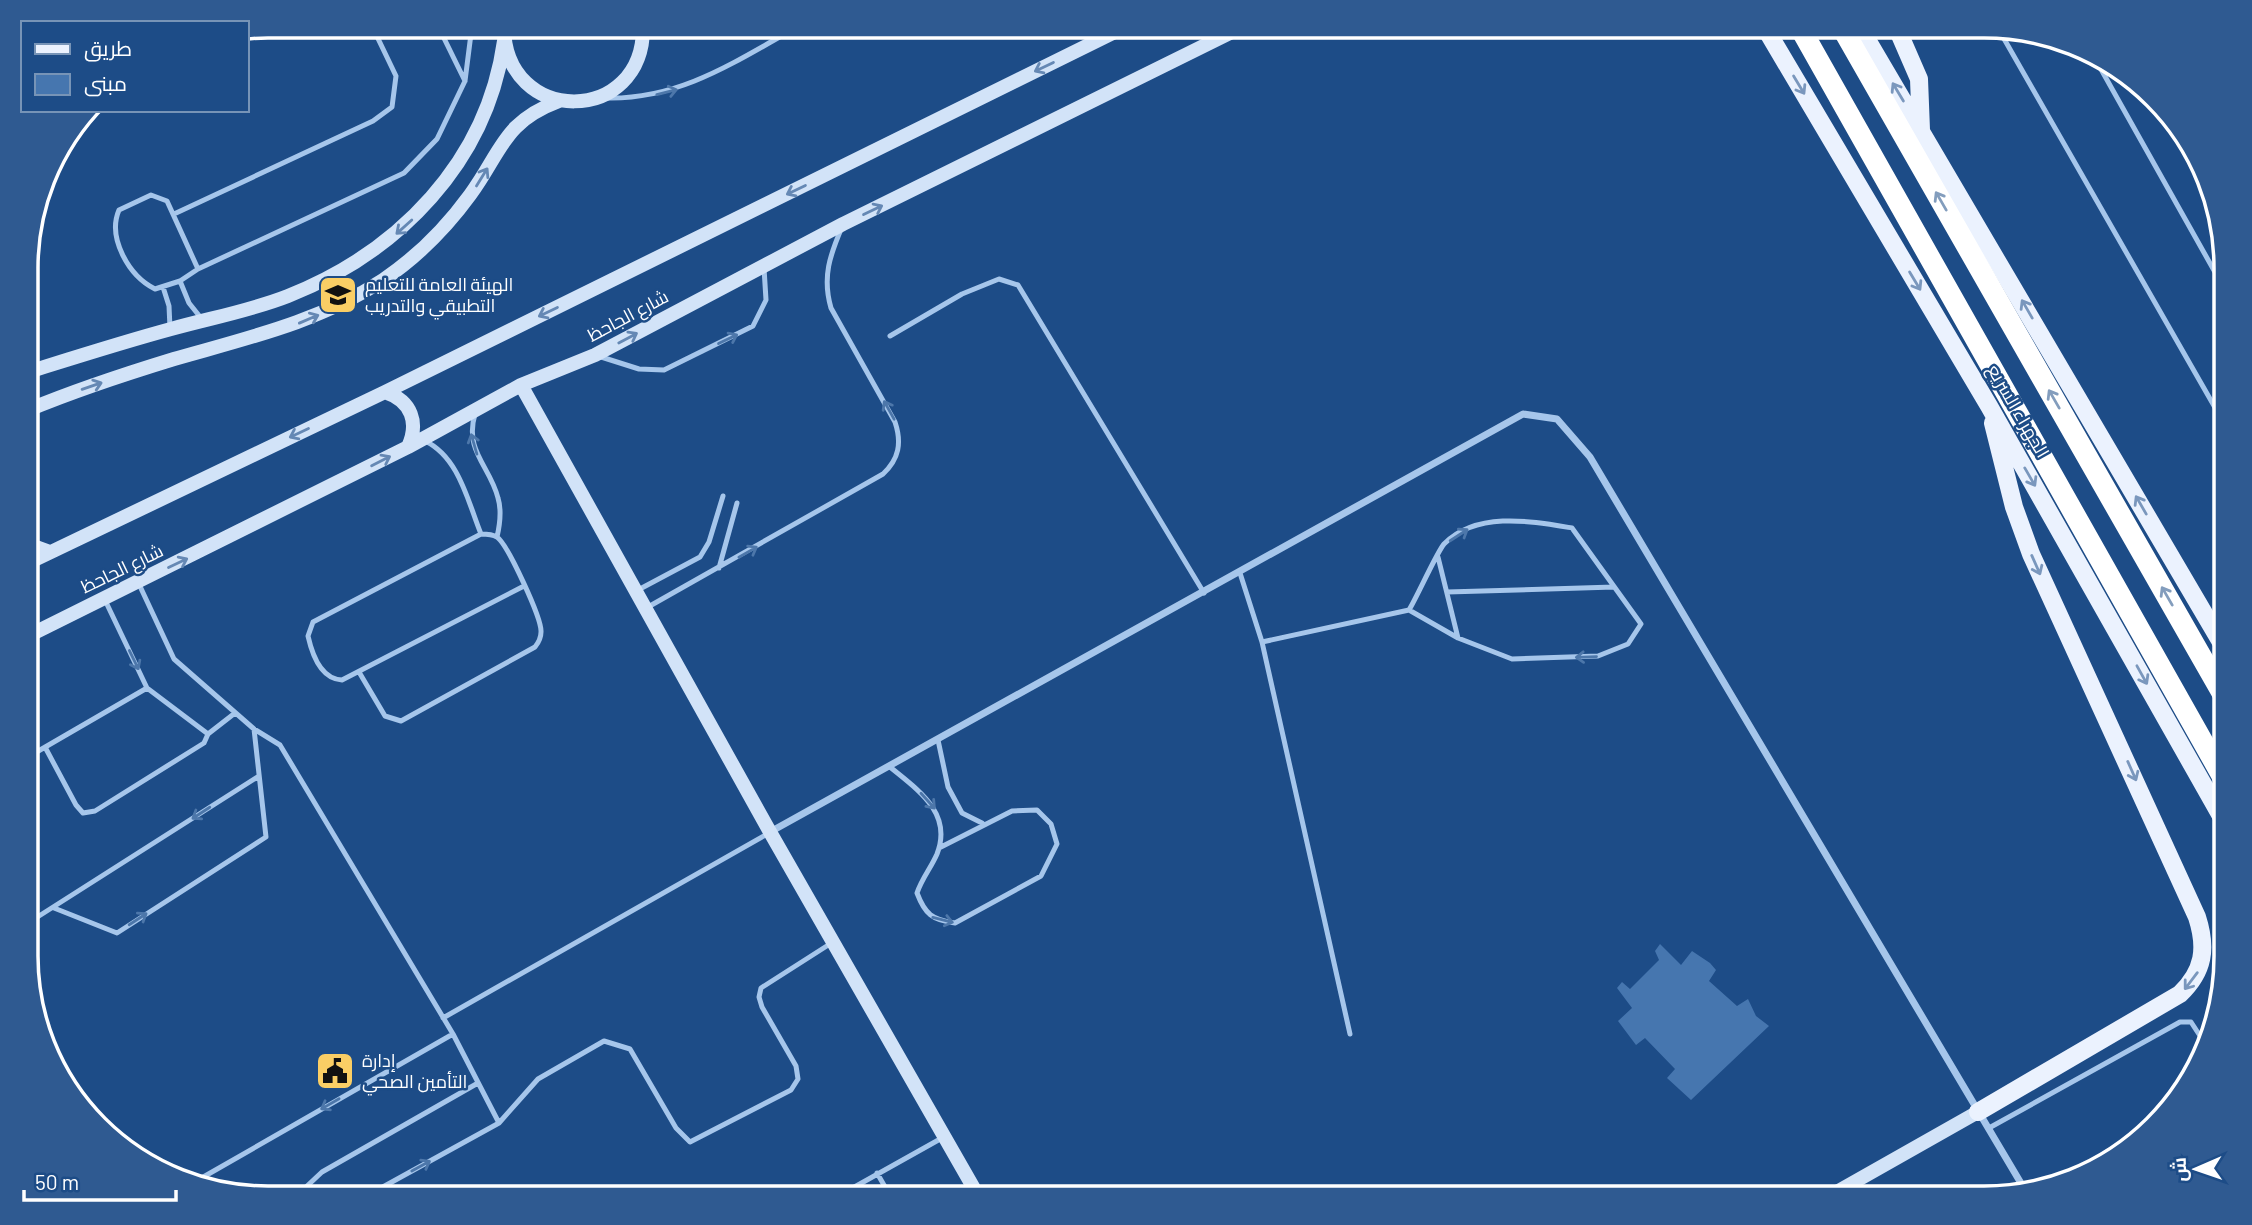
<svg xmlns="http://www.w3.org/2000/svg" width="2252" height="1225" font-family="Barlow,Cairo,sans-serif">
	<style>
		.building { fill: #4676af }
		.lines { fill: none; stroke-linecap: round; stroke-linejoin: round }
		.lane { stroke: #a6c6eb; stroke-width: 5 }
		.street { stroke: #a6c6eb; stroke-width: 7 }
		.secondary { stroke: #d2e3f8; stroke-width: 14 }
		.primary { stroke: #ebf2fe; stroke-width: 18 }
		.highway { stroke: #fff; stroke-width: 21 }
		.oneway { stroke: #6588b4 }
		.oneway2 { stroke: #7a97bd }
		.oneway3 { stroke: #4d77aa }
		.oneway4 { stroke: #839dbd }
		.labels { text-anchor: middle; stroke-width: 5; stroke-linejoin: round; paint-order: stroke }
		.poi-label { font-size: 18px; fill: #fff; stroke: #1d4c87; text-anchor: start }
		.street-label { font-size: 18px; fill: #fff; stroke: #1d4c87 }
		.rim { fill: none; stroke: #fff; stroke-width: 3.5 }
	</style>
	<rect width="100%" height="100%" fill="#1d4c87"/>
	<path class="building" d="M 1660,944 L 1681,965 L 1692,951 L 1710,963 L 1716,970 L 1709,981 L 1737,1006 L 1748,999 L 1756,1016 L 1769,1026 L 1691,1100 L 1667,1078 L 1675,1069 L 1645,1038 L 1636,1045 L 1618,1021 L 1632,1008 L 1617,988 L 1622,982 L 1630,989 L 1659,960 L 1655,951 Z"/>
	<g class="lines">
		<path class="lane" d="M 438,26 L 465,81
			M 680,26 L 717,30 L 733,26
			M 1999,30 L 2225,425
			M 2093,55 L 2225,290
			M 606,98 C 680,100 736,61 799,26
			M 151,195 L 167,201 L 198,269 L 180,281 L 155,289 C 129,276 107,238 119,210 Z
			M 174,214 L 373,121 L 392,107 L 396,76 L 372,26
			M 198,269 L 404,173 L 437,139 L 465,81 L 472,26
			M 180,281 L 189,303 L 201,318
			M 163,287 L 169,306 L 170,328
			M 890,336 L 962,294 L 999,279 L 1018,285 L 1204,593
			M 598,356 L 639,369 L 664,370 L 753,326 L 766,300 L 764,268
			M 475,414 C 464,451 490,466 498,498 C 502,511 500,524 497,537
			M 425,441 C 459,457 468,502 481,534
			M 1438,557 L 1458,638
			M 719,568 L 737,503
			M 1240,573 L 1262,642 L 1350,1034
			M 138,582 L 174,659 L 254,729 L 280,745 L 453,1034 L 499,1123
			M 638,590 L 700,557 L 709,542 L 723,496
			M 1447,592 L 1614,587
			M 104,598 L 147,688 L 208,734
			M 648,607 L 883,474 C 899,459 902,443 895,422 L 831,308 C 822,277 830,255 842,227
			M 1262,642 L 1409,610 L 1458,638 L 1512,659 L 1598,656 L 1628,644 L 1641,624 L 1572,528 C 1530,521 1477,511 1444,544 C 1437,552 1417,597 1409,610
			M 359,672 L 385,716 L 401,721 L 535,647 C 539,642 541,638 541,632 C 542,619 508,545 497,537 C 492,534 487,534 481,534 L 313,622 L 308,636 C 312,654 321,679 342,680 L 524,586
			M 938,740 L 948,787 L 962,813 L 982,823
			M 45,747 L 76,805 L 83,813 L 95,811 L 204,743 L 208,734 L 235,713
			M 28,757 L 147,688
			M 890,767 C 918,790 953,813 937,854 C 931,868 922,878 917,893 C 925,914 932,920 955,923 L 1041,876 L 1057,844 L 1051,824 L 1037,810 L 1012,811 L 939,848
			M 54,908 L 117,933 L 266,837 L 254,729
			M 28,923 L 259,776
			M 443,1018 L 769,833
			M 1989,1128 L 2180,1022 L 2191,1022 L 2204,1042
			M 877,1173 L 892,1199
			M 198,1180 L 453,1034
			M 303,1199 L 306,1187 L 322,1172 L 478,1083
			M 361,1199 L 499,1123 L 538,1079 L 604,1041 L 630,1049 L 676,1128 L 690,1142 L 791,1090 L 798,1079 L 796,1066 L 762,1007 L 759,997 L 761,988 L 833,942
			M 833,1199 L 942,1138"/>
		<path class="street" d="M 770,832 L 1523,414 L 1557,419 L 1590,457 L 2025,1190"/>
		<path class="secondary" d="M 504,26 C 504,127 645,126 643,26
			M 28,372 C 76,357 123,342 171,329 C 210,318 250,311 288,296 C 399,252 487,162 504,41
			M 521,385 L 770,832 L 980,1199
			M 385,392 C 412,401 419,423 408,447
			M 28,410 C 76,390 125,374 174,359 C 247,338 319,322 383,280 C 417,257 446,228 470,195 C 502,151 503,122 559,101
			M 28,544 L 50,552
			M 28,563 L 385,392 L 1127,26
			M 28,636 L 408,447 L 521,385 L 595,355 L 843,224 L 1244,26
			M 1826,1198 L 1978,1112"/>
		<path class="primary" d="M 1764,26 L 1989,406 L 2225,823
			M 1859,26 L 2225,649
			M 1896,26 L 1919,79 L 1921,130
			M 1978,1112 L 2180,994 C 2204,971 2207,948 2197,917 L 2031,554 L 2014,507 L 1993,423"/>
		<path class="highway" d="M 1799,26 L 2225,781
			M 1841,26 L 2225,698"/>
	</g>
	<defs><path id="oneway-shaft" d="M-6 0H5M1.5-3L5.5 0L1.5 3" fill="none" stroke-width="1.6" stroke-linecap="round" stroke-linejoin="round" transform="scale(1.75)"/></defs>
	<g class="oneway">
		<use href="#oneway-shaft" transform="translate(1044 67) rotate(154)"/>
		<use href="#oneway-shaft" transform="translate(482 177) rotate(-58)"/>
		<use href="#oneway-shaft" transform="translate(796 190) rotate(154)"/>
		<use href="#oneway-shaft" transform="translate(873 210) rotate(-26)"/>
		<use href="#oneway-shaft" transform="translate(404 227) rotate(138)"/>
		<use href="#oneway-shaft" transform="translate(548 312) rotate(154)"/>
		<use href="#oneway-shaft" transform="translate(309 319) rotate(-23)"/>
		<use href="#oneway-shaft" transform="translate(628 338) rotate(-28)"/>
		<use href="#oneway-shaft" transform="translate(92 386) rotate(-19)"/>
		<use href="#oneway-shaft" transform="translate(299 433) rotate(155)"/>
		<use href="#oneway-shaft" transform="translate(381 461) rotate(-27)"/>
		<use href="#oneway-shaft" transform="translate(178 563) rotate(-25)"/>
	</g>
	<g class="oneway2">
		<use href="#oneway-shaft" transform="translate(1799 85) rotate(59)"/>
		<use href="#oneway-shaft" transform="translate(1898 92) rotate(-121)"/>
		<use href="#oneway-shaft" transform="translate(1915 281) rotate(59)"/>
		<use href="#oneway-shaft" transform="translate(2027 309) rotate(-120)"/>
		<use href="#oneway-shaft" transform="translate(2030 477) rotate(60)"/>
		<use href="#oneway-shaft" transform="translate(2141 505) rotate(-120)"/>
		<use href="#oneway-shaft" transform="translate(2036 565) rotate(66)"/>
		<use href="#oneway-shaft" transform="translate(2142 675) rotate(61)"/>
		<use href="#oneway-shaft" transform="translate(2132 771) rotate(66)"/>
		<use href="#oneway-shaft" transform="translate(2191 981) rotate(127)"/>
	</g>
	<g class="oneway3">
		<use href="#oneway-shaft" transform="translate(667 92) rotate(-14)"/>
		<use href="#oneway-shaft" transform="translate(728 339) rotate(-26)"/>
		<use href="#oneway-shaft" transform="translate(889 410) rotate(-119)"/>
		<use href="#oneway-shaft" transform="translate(474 444) rotate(-106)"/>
		<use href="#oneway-shaft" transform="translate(1459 535) rotate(-33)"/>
		<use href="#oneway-shaft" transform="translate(748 552) rotate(-30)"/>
		<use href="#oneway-shaft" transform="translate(1586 657) rotate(178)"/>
		<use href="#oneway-shaft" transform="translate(134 660) rotate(64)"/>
		<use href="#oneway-shaft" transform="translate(928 801) rotate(48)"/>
		<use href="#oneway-shaft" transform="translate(201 813) rotate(147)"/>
		<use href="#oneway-shaft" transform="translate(138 919) rotate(-33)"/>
		<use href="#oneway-shaft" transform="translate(943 920) rotate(14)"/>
		<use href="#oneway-shaft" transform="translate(330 1104) rotate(150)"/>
		<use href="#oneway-shaft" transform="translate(421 1166) rotate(-29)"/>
	</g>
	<g class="oneway4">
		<use href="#oneway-shaft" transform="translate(1941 201) rotate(-120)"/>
		<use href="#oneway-shaft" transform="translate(2054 399) rotate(-120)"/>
		<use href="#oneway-shaft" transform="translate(2167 596) rotate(-120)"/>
	</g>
	<defs>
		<symbol id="university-square" viewBox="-11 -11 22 22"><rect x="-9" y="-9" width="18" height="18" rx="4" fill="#face65" stroke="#1d4c87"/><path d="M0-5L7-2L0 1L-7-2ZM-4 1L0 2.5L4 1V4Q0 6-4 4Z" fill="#111"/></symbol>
		<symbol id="civic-square" viewBox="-11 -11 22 22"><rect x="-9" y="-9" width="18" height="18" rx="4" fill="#face65" stroke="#1d4c87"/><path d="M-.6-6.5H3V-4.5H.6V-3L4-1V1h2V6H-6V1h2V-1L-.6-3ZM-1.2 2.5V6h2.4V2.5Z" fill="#111"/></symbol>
	</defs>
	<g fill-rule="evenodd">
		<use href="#university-square" x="316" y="273" width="44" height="44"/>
		<use href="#civic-square" x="313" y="1049" width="44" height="44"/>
	</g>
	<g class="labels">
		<g class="poi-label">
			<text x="365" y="291">الهيئة العامة للتعليم<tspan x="365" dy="21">التطبيقي والتدريب</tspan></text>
			<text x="362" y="1067">إدارة<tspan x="362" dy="21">التأمين الصحي</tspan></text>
		</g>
		<g class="street-label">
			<text transform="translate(628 316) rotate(-28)" y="6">شارع الجاحظ</text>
			<text transform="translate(2018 411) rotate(60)" y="6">الجهراء السريع</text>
			<text transform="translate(122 569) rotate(-26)" y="6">شارع الجاحظ</text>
		</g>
	</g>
	<path d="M0 0H2252V1225H0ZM268 38H1984A230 230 0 0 1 2214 268V956A230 230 0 0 1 1984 1186H268A230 230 0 0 1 38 956V268A230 230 0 0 1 268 38Z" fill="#2f5a91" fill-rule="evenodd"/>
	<path class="rim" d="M268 38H1984A230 230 0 0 1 2214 268V956A230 230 0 0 1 1984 1186H268A230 230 0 0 1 38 956V268A230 230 0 0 1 268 38Z"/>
	<rect x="21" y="21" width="228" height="91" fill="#1d4c87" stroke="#7794b7" stroke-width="2"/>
	<rect x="35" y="44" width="35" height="10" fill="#ebf2fe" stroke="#7794b7" stroke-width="2"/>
	<text x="84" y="56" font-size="21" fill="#ffffff">طريق</text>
	<rect x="35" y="74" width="35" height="21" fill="#4676af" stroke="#7794b7" stroke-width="2"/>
	<text x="84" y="91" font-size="21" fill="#ffffff">مبنى</text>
	<g transform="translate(2196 1169) rotate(268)" stroke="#1d4c87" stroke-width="5" paint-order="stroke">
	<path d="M0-5L12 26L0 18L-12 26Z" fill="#ffffff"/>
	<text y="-10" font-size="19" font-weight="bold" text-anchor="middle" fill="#ffffff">ش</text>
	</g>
	<path d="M24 1190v10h152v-10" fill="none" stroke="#ffffff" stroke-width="3.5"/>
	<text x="35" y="1190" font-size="21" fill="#ffffff" stroke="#1d4c87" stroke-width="5" paint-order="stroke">50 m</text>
</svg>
